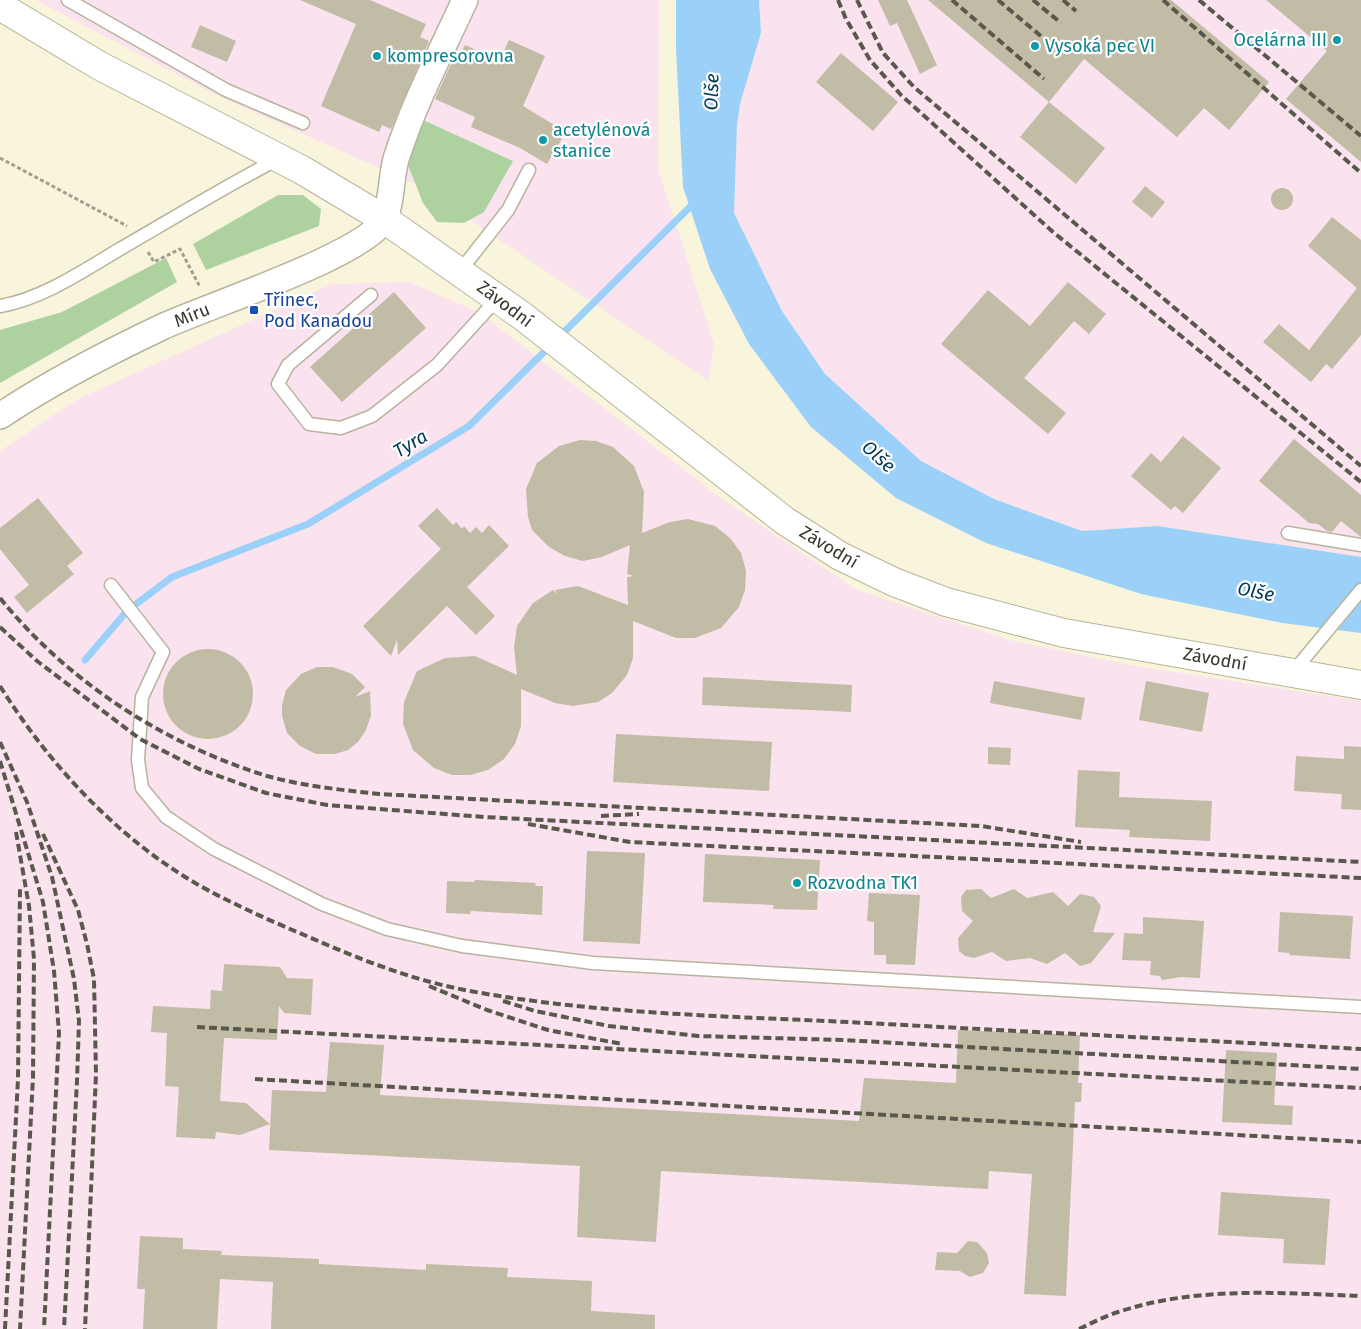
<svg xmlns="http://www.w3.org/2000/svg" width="1361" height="1329" font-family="'Fira Sans',sans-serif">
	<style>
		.industrial { fill: #fae2ee }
		.green { fill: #aed1a0 }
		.water { fill: #9bd1f8 }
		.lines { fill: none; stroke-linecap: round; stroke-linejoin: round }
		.stream { stroke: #9bd1f8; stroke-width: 7 }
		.building { fill: #c1bca5 }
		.lane-casing { stroke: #b8b39c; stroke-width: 15 }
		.street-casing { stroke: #b8b39c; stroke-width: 28 }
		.secondary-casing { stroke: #b8b39c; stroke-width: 30 }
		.path { stroke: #a29f8d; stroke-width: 3; stroke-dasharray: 4 2.5; stroke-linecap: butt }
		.lane { stroke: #fff; stroke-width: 12 }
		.street { stroke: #fff; stroke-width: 25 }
		.secondary { stroke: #fff; stroke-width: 28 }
		.rail { stroke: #5a584c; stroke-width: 4; stroke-dasharray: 8 4; stroke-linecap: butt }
		.culture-dot { fill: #0f9aa8; stroke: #fff; stroke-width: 2 }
		.transit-dot { fill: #1a4fb4; stroke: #fff; stroke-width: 2 }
		.labels { text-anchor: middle; stroke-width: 4.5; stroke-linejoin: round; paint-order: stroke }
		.culture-label { font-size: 18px; fill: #0d838f; stroke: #fff; text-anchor: start }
		.transit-label { font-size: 18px; fill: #164399; stroke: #fff; text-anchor: start }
		.street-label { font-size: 18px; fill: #38362d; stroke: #fff }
		.water-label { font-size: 19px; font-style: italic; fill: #003957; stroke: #fff }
	</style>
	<rect width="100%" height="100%" fill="#f9f5dc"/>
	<path class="industrial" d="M 36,0 L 659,0 L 658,168 L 714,344 L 709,381 L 420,186 L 220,97 Z
		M 759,0 L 1361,0 L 1361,557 L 1158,526 L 1082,531 L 994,499 L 921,461 L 825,374 L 782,311 L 734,213 L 737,126 L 740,104 L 761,33 Z
		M 409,282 L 480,313 L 725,501 L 857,590 L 1013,641 L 1136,666 L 1361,701 L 1361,1329 L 0,1329 L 0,451 L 76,400 L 332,284 Z"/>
	<path class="green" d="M 423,120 L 513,161 L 484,212 L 464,223 L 437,222 L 423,203 L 406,160 Z
		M 278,195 L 303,195 L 321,209 L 319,226 L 206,270 L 193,244 Z
		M 166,258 L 177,282 L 0,383 L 0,330 L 62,312 Z"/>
	<path class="water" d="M 676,0 L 759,0 L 761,33 L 740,104 L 737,126 L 734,213 L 782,311 L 825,374 L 921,461 L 994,499 L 1082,531 L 1158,526 L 1361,557 L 1361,633 L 1282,623 L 1141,594 L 986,543 L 896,498 L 811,427 L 749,344 L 710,269 L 683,187 L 676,50 Z"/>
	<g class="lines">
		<path class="stream" d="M 558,338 L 696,201
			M 85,660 L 127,611 L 172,577 L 308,524 L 469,426 L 550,346"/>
	</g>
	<path class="building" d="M 300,0 L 370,0 L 426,24 L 420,37 L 429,41 L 391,129 L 382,125 L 379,132 L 321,106 L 356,24 Z
		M 878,0 L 907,0 L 937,65 L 920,74 L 897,23 L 890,26 Z
		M 928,0 L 1171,0 L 1269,82 L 1229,130 L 1204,108 L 1177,137 L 1084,59 L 1049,102 Z
		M 1266,0 L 1361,0 L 1361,162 L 1286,99 L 1327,51 Z
		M 200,25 L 236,41 L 227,62 L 191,47 Z
		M 509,40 L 545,56 L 523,106 L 566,132 L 547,164 L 520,148 L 471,127 L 475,117 L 435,99 L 456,53 L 460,55 L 465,45 L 500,60 Z
		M 841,53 L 898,102 L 873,131 L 816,82 Z
		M 1049,102 L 1105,148 L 1076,184 L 1020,137 Z
		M 1145,186 L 1165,202 L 1152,218 L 1132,202 Z
		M1271 199a11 11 0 1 1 22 0a11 11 0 1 1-22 0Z
		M 1332,217 L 1361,240 L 1361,335 L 1332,369 L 1326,364 L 1311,382 L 1263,342 L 1279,324 L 1309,350 L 1357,288 L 1308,246 Z
		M 1068,282 L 1106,314 L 1089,334 L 1074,321 L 1024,378 L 1066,413 L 1048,434 L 941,344 L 988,290 L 1030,326 Z
		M 394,292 L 426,328 L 342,402 L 310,367 Z
		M 1183,436 L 1221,468 L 1183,513 L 1175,506 L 1171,510 L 1131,476 L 1151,453 L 1161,462 Z
		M 1294,439 L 1361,495 L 1361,537 L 1341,521 L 1332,532 L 1327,531 L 1318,524 L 1309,523 L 1259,481 Z
		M 580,440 L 596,441 L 613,447 L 634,466 L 644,492 L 642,533 L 670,522 L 688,519 L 715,526 L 730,538 L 741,553 L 746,571 L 745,590 L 739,607 L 721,628 L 695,638 L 676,638 L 633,621 L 633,658 L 627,675 L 612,693 L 598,702 L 573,706 L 555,703 L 521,689 L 521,726 L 515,744 L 504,759 L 488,770 L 470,775 L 452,775 L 434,768 L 413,750 L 403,724 L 404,702 L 417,671 L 445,658 L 475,656 L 517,675 L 514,647 L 517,626 L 533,603 L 553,590 L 557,594 L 555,590 L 578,586 L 628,605 L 627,577 L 634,576 L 627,574 L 630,545 L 602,557 L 583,561 L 565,556 L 549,547 L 532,530 L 528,517 L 526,489 L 537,463 L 559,446 Z
		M 38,498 L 83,553 L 67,566 L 74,574 L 27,613 L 14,597 L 29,585 L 0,549 L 0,528 Z
		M 437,508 L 453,525 L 456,522 L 462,529 L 464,526 L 470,533 L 476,527 L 482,533 L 489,525 L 509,546 L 467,587 L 495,616 L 476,635 L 447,606 L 398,655 L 397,640 L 391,656 L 363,626 L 441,549 L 418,526 Z
		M163 694a45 45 0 1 1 90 0a45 45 0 1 1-90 0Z
		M 317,667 L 333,667 L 352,674 L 365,687 L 355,697 L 370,691 L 371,715 L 366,730 L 358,742 L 348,750 L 335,754 L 316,754 L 300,746 L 287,733 L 282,716 L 282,705 L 286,690 L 301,674 Z
		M 703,677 L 852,685 L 851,712 L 702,705 Z
		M 994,681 L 1085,698 L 1081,720 L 990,703 Z
		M 1146,681 L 1209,693 L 1202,732 L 1139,720 Z
		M 616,734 L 772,742 L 769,791 L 613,782 Z
		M 1344,746 L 1361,747 L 1361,810 L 1341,809 L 1342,794 L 1294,791 L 1296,756 L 1344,759 Z
		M 988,747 L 1011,748 L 1010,765 L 988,764 Z
		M 1078,770 L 1120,772 L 1119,797 L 1212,801 L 1210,841 L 1129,837 L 1130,830 L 1075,827 Z
		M 587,851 L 645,853 L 640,944 L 583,941 Z
		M 705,854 L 820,860 L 817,910 L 773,909 L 774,905 L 703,902 Z
		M 475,880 L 536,883 L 535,886 L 543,886 L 542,915 L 471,911 L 470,914 L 446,913 L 447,881 L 474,882 Z
		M 981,889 L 991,898 L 1014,889 L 1027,898 L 1053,892 L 1068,906 L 1080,894 L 1094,897 L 1101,906 L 1093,932 L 1115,933 L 1091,963 L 1080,966 L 1065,953 L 1047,964 L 1030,958 L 1006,961 L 992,952 L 974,958 L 965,956 L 959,951 L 958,938 L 973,921 L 962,911 L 961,897 L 966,890 Z
		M 869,893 L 920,895 L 915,965 L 886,964 L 886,955 L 874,955 L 874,922 L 867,921 Z
		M 1280,912 L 1353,916 L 1350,959 L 1289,955 L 1290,953 L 1278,952 Z
		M 1143,917 L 1204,921 L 1200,978 L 1181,977 L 1162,980 L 1160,976 L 1150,975 L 1151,961 L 1122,960 L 1124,933 L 1143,934 Z
		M 224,964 L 280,967 L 287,978 L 313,979 L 311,1015 L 284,1013 L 279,1006 L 277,1040 L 224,1038 L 220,1101 L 246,1103 L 270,1124 L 240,1135 L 216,1132 L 215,1139 L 176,1137 L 179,1087 L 165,1086 L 167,1033 L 151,1032 L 153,1006 L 210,1009 L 211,990 L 222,991 Z
		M 958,1030 L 1080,1035 L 1078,1083 L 1082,1083 L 1081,1102 L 1075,1102 L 1066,1296 L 1024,1294 L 1032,1174 L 989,1171 L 988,1189 L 661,1171 L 656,1242 L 577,1237 L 580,1166 L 269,1150 L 272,1090 L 326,1092 L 330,1042 L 384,1045 L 380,1095 L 859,1121 L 864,1078 L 956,1083 Z
		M 1226,1050 L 1277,1053 L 1274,1105 L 1293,1106 L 1292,1125 L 1222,1122 Z
		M 1221,1192 L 1330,1199 L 1325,1265 L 1283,1263 L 1284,1239 L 1218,1235 Z
		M 140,1236 L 183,1238 L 183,1249 L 222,1251 L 221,1255 L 319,1259 L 319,1264 L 426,1270 L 426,1264 L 508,1268 L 507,1277 L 592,1281 L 591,1311 L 655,1315 L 655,1329 L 271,1329 L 273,1282 L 220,1279 L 217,1329 L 143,1329 L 145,1289 L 137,1289 Z
		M 968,1241 L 977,1242 L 987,1253 L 989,1263 L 983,1273 L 970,1277 L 960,1271 L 935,1270 L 937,1252 L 957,1253 Z"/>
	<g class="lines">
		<defs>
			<path id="lane" d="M 68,0 L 226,90 L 303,123
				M 460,271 L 508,210 L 529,170
				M 371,295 L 288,365 L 278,384 L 309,424 L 341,428 L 372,416 L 437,365 L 498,298
				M 0,306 C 42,299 83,271 120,249 C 172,219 224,187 278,159
				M 1288,533 L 1361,545
				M 111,585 L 163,652 L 142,697 L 138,760 L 142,788 L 166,817 L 214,849 L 322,904 L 387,929 L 462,946 L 593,963 L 1361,1007
				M 1293,672 L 1361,590"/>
			<path id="street" d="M 0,416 C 51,382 107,353 162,327 C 204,307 368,254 384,219 C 392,203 391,177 396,159 C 413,105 441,52 465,0"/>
			<path id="secondary" d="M 0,6 L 100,66 L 302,170 L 384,219 L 521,315 L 785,521 L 840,556 L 894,582 L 946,602 L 1064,633 L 1361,685"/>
		</defs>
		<use href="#lane" class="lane-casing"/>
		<use href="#street" class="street-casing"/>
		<use href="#secondary" class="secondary-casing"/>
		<path class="path" d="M 0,158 L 127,226
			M 148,252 L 154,262 L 180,249 L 200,287"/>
		<use href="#lane" class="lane"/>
		<use href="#street" class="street"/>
		<use href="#secondary" class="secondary"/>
		<path class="rail" d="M 838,0 L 846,19 L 870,60 L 901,95 L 1053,232 L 1361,482
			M 857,0 L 883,53 L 914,87 L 1361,466
			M 952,0 L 1044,79
			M 998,0 L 1042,37
			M 1033,0 L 1061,23
			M 1063,0 L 1076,11
			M 1163,0 L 1361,173
			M 1199,0 L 1361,136
			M 0,598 C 68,682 164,744 267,776 C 303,786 342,790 379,794 L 981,826 L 1081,842
			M 0,627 L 37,661 L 140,739 L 199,769 L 266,793 L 327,805 L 484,817 L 1361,862
			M 0,686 C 50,766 119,840 202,887 C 237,906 273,922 309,937 C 361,960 415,981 470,991 C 601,1015 735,1016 867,1023 C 1032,1032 1196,1040 1361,1049
			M 0,742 L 27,802 L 52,877 L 74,979 L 79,1021 L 77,1081 L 64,1329
			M 0,761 L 43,902 L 54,971 L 59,1033 L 44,1329
			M 601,816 L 639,814
			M 528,824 L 630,842 L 1361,878
			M 16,832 L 29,906 L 34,959 L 33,1077 L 20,1329
			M 43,834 L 78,910 L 87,944 L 94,979 L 96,1074 L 85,1329
			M 429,986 L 487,1010 L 548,1030 L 622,1044
			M 503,1001 L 535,1011 L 609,1026 L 698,1036 L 843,1040 L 1361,1069
			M 197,1027 L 1361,1088
			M 255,1079 L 1361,1142
			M 5,1329 L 18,1079 L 20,887
			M 1079,1329 C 1092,1323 1105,1316 1118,1312 C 1197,1286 1279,1293 1361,1296"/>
	</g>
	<g class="culture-dot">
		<circle cx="1337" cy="40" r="5"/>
		<circle cx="1035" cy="46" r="5"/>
		<circle cx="377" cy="56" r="5"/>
		<circle cx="543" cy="140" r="5"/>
		<circle cx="797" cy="883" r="5"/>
	</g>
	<rect class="transit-dot" x="249" y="305" width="10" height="10" rx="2.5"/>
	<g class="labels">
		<g class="culture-label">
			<text x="1327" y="46" text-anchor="end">Ocelárna III</text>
			<text x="1045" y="52">Vysoká pec VI</text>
			<text x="387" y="62">kompresorovna</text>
			<text x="553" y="136">acetylénová<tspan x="553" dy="21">stanice</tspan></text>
			<text x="807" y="889">Rozvodna TK1</text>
		</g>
		<g class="transit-label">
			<text x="264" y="306">Třinec,<tspan x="264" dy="21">Pod Kanadou</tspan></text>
		</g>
		<g class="street-label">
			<text transform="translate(505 304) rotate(37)" y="6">Závodní</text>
			<text transform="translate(192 315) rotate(-22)" y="6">Míru</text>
			<text transform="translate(829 547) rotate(31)" y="6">Závodní</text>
			<text transform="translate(1215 659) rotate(10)" y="6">Závodní</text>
		</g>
		<g class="water-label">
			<text transform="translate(711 92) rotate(-88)" y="7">Olše</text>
			<text transform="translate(410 443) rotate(-31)" y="7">Tyra</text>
			<text transform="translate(879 456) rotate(42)" y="7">Olše</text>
			<text transform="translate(1256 591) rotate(11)" y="7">Olše</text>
		</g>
	</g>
</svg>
